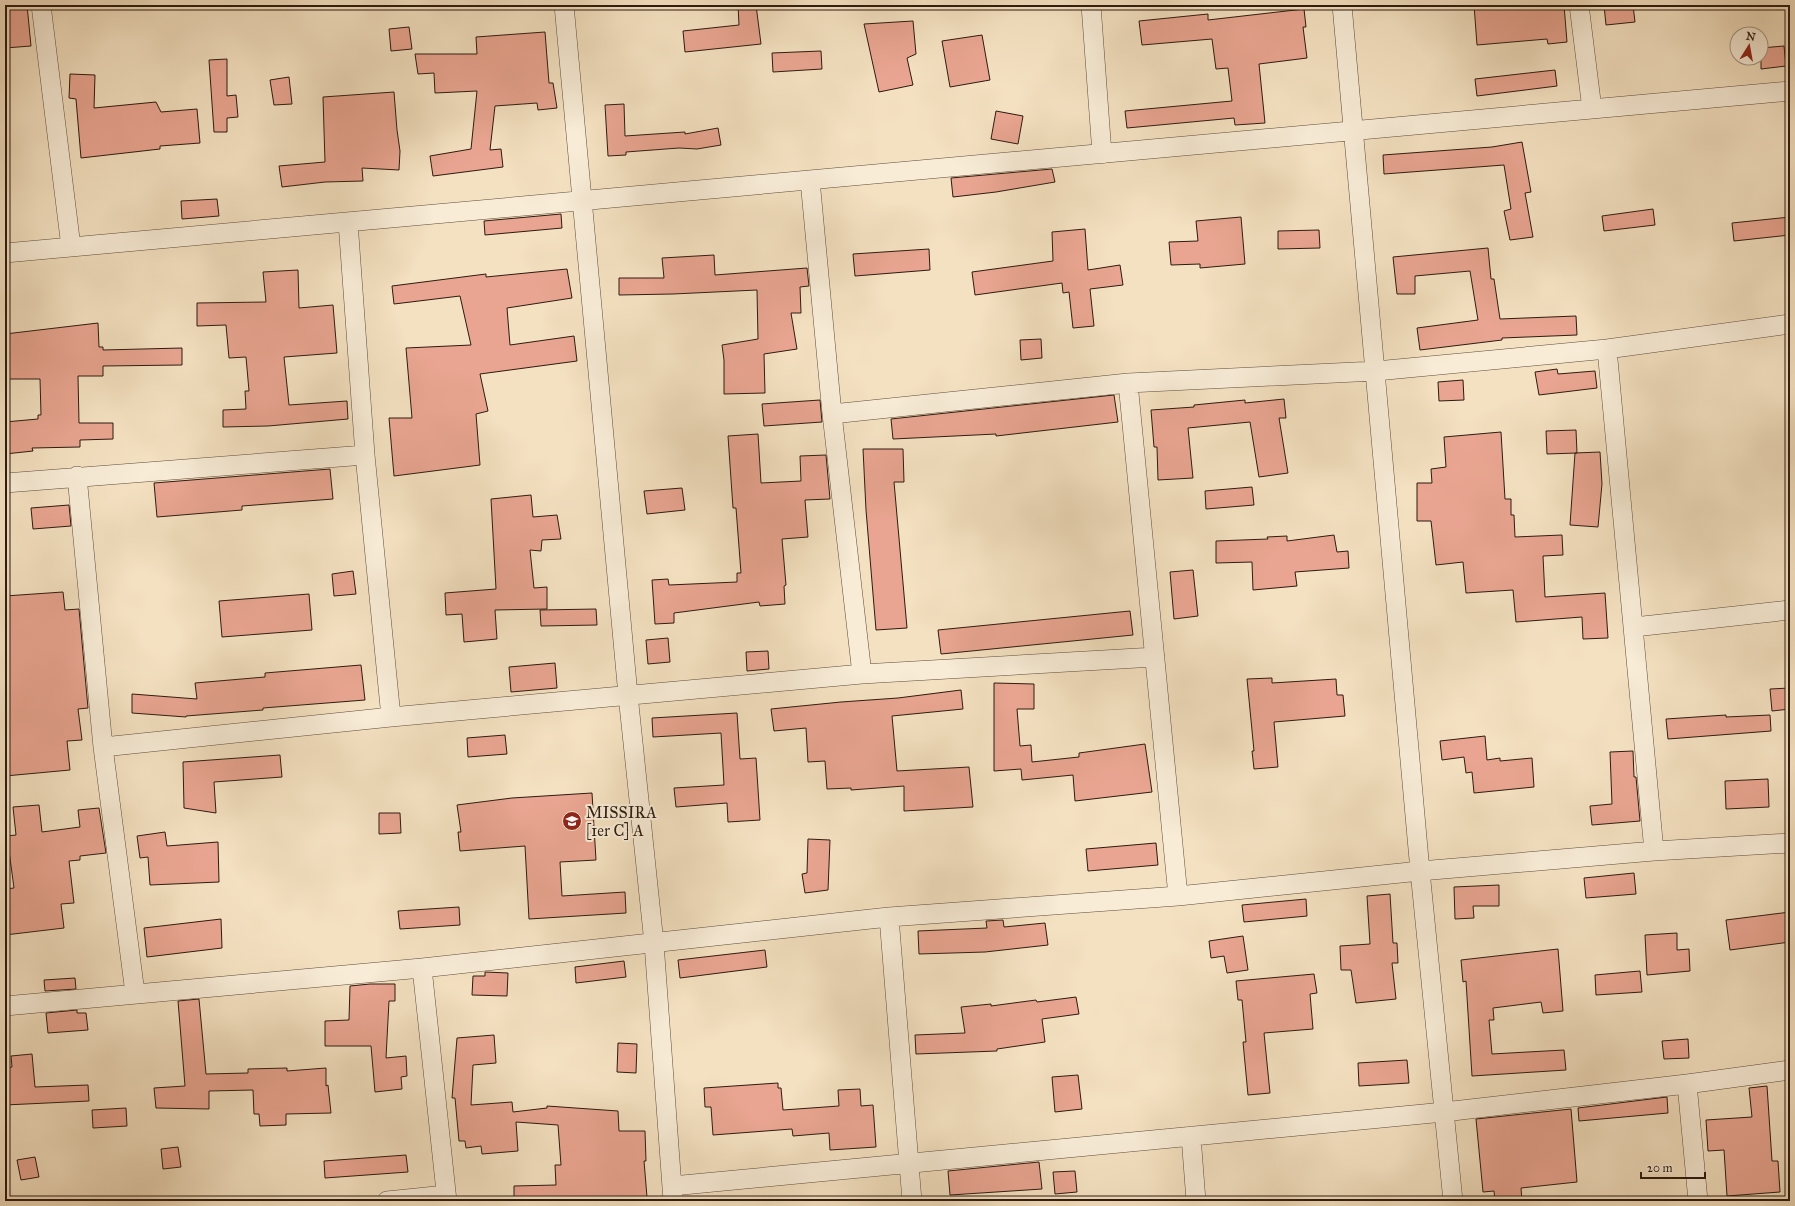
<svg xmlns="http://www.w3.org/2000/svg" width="1795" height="1206" font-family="'IM FELL Great Primer',serif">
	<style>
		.building { fill: #e9a591; stroke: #2d1b10 }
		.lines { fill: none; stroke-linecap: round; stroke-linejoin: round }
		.minor-casing { stroke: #5f4c3c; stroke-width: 20 }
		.minor { stroke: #f8ecd7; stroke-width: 19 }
		.labels { text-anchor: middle; stroke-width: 4; stroke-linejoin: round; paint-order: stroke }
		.poi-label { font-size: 16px; fill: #2d1b10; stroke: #f8ecd7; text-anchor: start }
	</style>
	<rect width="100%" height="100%" fill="#f4e1c1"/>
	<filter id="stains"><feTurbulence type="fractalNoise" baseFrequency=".005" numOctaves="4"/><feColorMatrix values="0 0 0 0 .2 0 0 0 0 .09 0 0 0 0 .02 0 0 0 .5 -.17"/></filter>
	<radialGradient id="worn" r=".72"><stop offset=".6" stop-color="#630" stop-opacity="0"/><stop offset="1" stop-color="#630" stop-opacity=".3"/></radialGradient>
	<path class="building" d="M 5,5 L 27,5 L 31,46 L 5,48 Z
		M 738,5 L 756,5 L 761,44 L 685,52 L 683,31 L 739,25 Z
		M 1474,5 L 1564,5 L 1567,42 L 1548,44 L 1547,39 L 1477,45 Z
		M 1604,5 L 1633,5 L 1635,22 L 1606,25 Z
		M 1304,9 L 1306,27 L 1303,27 L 1307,58 L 1259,64 L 1265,123 L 1235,125 L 1234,118 L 1127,128 L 1125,111 L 1232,101 L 1228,68 L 1216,69 L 1212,39 L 1142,45 L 1139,21 L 1208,14 L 1208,20 Z
		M 913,21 L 916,54 L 907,58 L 913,85 L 879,92 L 864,24 Z
		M 409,27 L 412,49 L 391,51 L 389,29 Z
		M 545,32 L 549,83 L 553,83 L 557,108 L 538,110 L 537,103 L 495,106 L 490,150 L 501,149 L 503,167 L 433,176 L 430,156 L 471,149 L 477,91 L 435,93 L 434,73 L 418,74 L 415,54 L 477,54 L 476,37 Z
		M 982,35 L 990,80 L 950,87 L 942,41 Z
		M 1784,46 L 1786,66 L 1761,69 L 1761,48 Z
		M 821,51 L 822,69 L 773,72 L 772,53 Z
		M 227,59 L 227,96 L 236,95 L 238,117 L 227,118 L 227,132 L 214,132 L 209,60 Z
		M 1555,70 L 1557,86 L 1477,96 L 1475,79 Z
		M 70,74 L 95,75 L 94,108 L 156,102 L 161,112 L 197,109 L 200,143 L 160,146 L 160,149 L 81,158 L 76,99 L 69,98 Z
		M 289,77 L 292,104 L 274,105 L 270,80 Z
		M 394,92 L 397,130 L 400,151 L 399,170 L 362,168 L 363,181 L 325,182 L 282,187 L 279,166 L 325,162 L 323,97 Z
		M 624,104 L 625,136 L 685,132 L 685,134 L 718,128 L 721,145 L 697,149 L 679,148 L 626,152 L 626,155 L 608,156 L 605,105 Z
		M 996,111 L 1023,116 L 1018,144 L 991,139 Z
		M 1522,142 L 1531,192 L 1525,193 L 1533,237 L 1510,240 L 1504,211 L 1511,209 L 1504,165 L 1384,174 L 1383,155 L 1492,147 Z
		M 1052,169 L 1055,182 L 996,192 L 953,197 L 951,178 Z
		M 217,199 L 219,216 L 182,219 L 181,201 Z
		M 1653,209 L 1655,225 L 1604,231 L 1602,216 Z
		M 561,214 L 562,228 L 485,235 L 484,221 Z
		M 1241,217 L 1245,264 L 1200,268 L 1200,264 L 1171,265 L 1169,242 L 1198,241 L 1196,221 Z
		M 1790,217 L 1790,235 L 1734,241 L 1732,223 Z
		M 1085,229 L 1088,270 L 1120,265 L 1123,285 L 1090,289 L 1094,326 L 1073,328 L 1069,292 L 1063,293 L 1062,283 L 975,295 L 972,272 L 1053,261 L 1052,232 Z
		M 1319,230 L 1320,248 L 1278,249 L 1278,231 Z
		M 1488,248 L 1491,279 L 1494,279 L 1500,319 L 1576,316 L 1577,335 L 1502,338 L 1502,340 L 1420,350 L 1417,328 L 1478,320 L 1470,271 L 1415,276 L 1415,294 L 1397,294 L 1393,257 Z
		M 929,249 L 930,270 L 855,276 L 853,254 Z
		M 714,255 L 715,275 L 807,268 L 809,286 L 800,287 L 801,313 L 791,313 L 797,349 L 764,354 L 765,393 L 724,394 L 724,360 L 722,345 L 758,339 L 757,290 L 673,294 L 619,295 L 619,278 L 664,278 L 662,258 Z
		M 567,269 L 572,298 L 507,308 L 510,345 L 574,336 L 577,361 L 480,374 L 488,411 L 476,414 L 480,465 L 394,476 L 389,418 L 412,418 L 406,348 L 471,345 L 460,296 L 394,304 L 392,286 L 486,274 L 486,277 Z
		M 298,270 L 299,308 L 333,305 L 337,353 L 284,357 L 289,405 L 347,401 L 348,419 L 268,426 L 223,427 L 223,410 L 246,409 L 245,391 L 249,391 L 246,357 L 229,358 L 226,325 L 197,326 L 197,303 L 266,302 L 263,272 Z
		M 98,323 L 99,347 L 103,347 L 103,350 L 182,348 L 182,365 L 103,366 L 103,376 L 78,376 L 79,423 L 113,423 L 113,439 L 80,440 L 80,447 L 32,448 L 33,451 L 5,454 L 5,422 L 38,419 L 38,415 L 41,415 L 40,379 L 7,379 L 5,334 Z
		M 1041,339 L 1042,358 L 1021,360 L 1020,340 Z
		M 1557,369 L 1558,374 L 1595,371 L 1597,388 L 1539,395 L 1535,372 Z
		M 1463,380 L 1464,400 L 1439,401 L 1438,382 Z
		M 1114,395 L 1118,422 L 996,436 L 996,434 L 893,439 L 891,419 Z
		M 1284,399 L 1286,418 L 1279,418 L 1288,473 L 1259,477 L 1250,422 L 1188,428 L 1193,478 L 1158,480 L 1157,447 L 1154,447 L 1151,410 L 1194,407 L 1194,405 L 1245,400 L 1245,403 Z
		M 820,400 L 822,422 L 764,426 L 762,404 Z
		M 1576,430 L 1577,453 L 1547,454 L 1546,431 Z
		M 1501,432 L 1505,499 L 1511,499 L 1511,515 L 1514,515 L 1515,537 L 1562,535 L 1563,555 L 1543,556 L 1545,597 L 1605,593 L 1608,638 L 1583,639 L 1582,617 L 1516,622 L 1513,590 L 1466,593 L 1463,562 L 1436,565 L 1431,521 L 1417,521 L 1417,483 L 1432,483 L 1431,469 L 1446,467 L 1444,437 Z
		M 758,434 L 761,483 L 801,481 L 800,456 L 826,455 L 830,499 L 805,500 L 808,537 L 782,539 L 786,585 L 784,586 L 785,604 L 760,606 L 759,602 L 674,613 L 674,623 L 655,624 L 652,580 L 668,579 L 669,585 L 737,582 L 737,573 L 741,573 L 736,508 L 733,508 L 728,436 Z
		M 863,449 L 903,449 L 904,482 L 894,482 L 907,628 L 876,630 L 866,510 Z
		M 1600,452 L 1602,484 L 1598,527 L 1570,525 L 1575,453 Z
		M 330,469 L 333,499 L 242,506 L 242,510 L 157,517 L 154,483 Z
		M 1252,487 L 1254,505 L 1206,509 L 1205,491 Z
		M 682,488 L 685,510 L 647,514 L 644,491 Z
		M 531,495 L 533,517 L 557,515 L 561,539 L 542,540 L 541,551 L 530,550 L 534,588 L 547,587 L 547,609 L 495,610 L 497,639 L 464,642 L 462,614 L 446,615 L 445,593 L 496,589 L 491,499 Z
		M 69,505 L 71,526 L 33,529 L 31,508 Z
		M 1334,535 L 1337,552 L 1348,551 L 1349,568 L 1295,572 L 1297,586 L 1253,590 L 1252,562 L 1216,563 L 1216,541 L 1268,539 L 1267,537 L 1287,536 L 1287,541 Z
		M 1193,570 L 1198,616 L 1174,619 L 1170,572 Z
		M 353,571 L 356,594 L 334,596 L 332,574 Z
		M 63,592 L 65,610 L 79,609 L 88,708 L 78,709 L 82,740 L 67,741 L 70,770 L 5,776 L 5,705 L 9,705 L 6,671 L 5,671 L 5,596 Z
		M 309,594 L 312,630 L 222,637 L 219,601 Z
		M 596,609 L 597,625 L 541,626 L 540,610 Z
		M 1130,611 L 1133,635 L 941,654 L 938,630 Z
		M 668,638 L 670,662 L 648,664 L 646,640 Z
		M 768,651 L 769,669 L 747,671 L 746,652 Z
		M 555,663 L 557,688 L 511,692 L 509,667 Z
		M 361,665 L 365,700 L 263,708 L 263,710 L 186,716 L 186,717 L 132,713 L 132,694 L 197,699 L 195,683 L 265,677 L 265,673 Z
		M 1272,678 L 1272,683 L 1336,679 L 1337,695 L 1343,695 L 1345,716 L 1274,722 L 1278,767 L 1254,769 L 1252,751 L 1254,751 L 1247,679 Z
		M 994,683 L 1034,684 L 1034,709 L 1017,709 L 1020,746 L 1031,745 L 1032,762 L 1079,757 L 1079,753 L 1145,744 L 1152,792 L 1075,801 L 1073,775 L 1022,780 L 1021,769 L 994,771 Z
		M 1790,688 L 1790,709 L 1772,711 L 1770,689 Z
		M 961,690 L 963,709 L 892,716 L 897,771 L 969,767 L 973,807 L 904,811 L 904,786 L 851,790 L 851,788 L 827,789 L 825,761 L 808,762 L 806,728 L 774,731 L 771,709 L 841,702 L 898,698 Z
		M 737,713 L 740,759 L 756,758 L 760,820 L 728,822 L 727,803 L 676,807 L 674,788 L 724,785 L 721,733 L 653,737 L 652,718 Z
		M 1726,715 L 1726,717 L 1770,715 L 1771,731 L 1668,739 L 1666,719 Z
		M 505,735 L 507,754 L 468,757 L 467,738 Z
		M 1485,736 L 1487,760 L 1500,758 L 1500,761 L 1532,758 L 1534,787 L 1474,793 L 1472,772 L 1466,773 L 1464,757 L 1442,760 L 1440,741 Z
		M 1633,751 L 1634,777 L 1636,777 L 1640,821 L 1592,825 L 1590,806 L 1612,804 L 1610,752 Z
		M 280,755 L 282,777 L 214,782 L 216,813 L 184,808 L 183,762 Z
		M 1768,779 L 1769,807 L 1726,809 L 1725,781 Z
		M 592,793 L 596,860 L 560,862 L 562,896 L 625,892 L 626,913 L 529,919 L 525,846 L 460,851 L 458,832 L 461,832 L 457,805 L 512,798 Z
		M 39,805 L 42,832 L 80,827 L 78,810 L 99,808 L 106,853 L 80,856 L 80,860 L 69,861 L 74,903 L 61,904 L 64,928 L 5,935 L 5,889 L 14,888 L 7,836 L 16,835 L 13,807 Z
		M 379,813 L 400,813 L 401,833 L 379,834 Z
		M 165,832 L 167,846 L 218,842 L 219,882 L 150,885 L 148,857 L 140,858 L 137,836 Z
		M 808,839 L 830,840 L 828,890 L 805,893 L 802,874 L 807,873 Z
		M 1156,843 L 1158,865 L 1088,871 L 1086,849 Z
		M 1634,873 L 1636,894 L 1586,898 L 1584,878 Z
		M 1499,885 L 1499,906 L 1473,906 L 1474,918 L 1455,919 L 1454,887 Z
		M 1390,894 L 1393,943 L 1397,943 L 1398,963 L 1392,963 L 1396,999 L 1356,1003 L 1351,970 L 1341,970 L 1340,946 L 1370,944 L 1367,896 Z
		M 1306,899 L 1307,916 L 1244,922 L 1242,905 Z
		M 459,907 L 460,925 L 400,929 L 398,911 Z
		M 1790,912 L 1790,942 L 1730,950 L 1726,920 Z
		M 221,919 L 222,948 L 147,957 L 144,928 Z
		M 1003,920 L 1004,927 L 1045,923 L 1048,945 L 985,952 L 919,954 L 918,931 L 987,928 L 986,921 Z
		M 1677,933 L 1677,950 L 1689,949 L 1690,971 L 1647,975 L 1645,935 Z
		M 1243,936 L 1248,970 L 1227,973 L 1224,956 L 1211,958 L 1209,941 Z
		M 1558,949 L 1563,1011 L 1543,1013 L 1541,1002 L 1493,1008 L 1494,1020 L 1489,1020 L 1492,1054 L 1564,1050 L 1566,1070 L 1472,1076 L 1466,981 L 1463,982 L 1461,960 Z
		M 765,950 L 767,967 L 680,978 L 678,960 Z
		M 624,961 L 626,977 L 576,983 L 575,967 Z
		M 1640,971 L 1642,992 L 1596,995 L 1595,975 Z
		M 485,972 L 508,973 L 507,996 L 472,995 L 473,976 L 485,976 Z
		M 1314,974 L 1317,993 L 1310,994 L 1313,1029 L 1264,1033 L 1270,1093 L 1248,1095 L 1243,1042 L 1246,1042 L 1242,1000 L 1238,1000 L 1236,981 Z
		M 75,978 L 76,989 L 45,991 L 44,980 Z
		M 370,984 L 395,984 L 395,1001 L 389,1001 L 386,1058 L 406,1056 L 407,1076 L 401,1077 L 402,1089 L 375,1092 L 371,1046 L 325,1046 L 325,1021 L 349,1020 L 350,986 Z
		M 1076,997 L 1079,1014 L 1042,1019 L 1045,1042 L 997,1049 L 997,1051 L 916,1054 L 915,1035 L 965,1033 L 961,1007 L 991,1004 L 991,1006 L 1036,1000 L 1037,1002 Z
		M 199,999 L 206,1074 L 248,1073 L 248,1069 L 287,1068 L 287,1071 L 326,1068 L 326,1086 L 328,1085 L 331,1113 L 286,1114 L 286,1125 L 260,1126 L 259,1114 L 254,1114 L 253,1090 L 209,1091 L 209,1109 L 156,1108 L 154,1088 L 185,1086 L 178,1001 Z
		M 77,1010 L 77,1013 L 86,1013 L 88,1030 L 48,1033 L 46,1013 Z
		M 494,1035 L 496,1063 L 473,1065 L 471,1105 L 512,1102 L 513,1112 L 547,1108 L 547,1106 L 618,1111 L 619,1131 L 645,1131 L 646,1161 L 644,1161 L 647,1197 L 597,1201 L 514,1201 L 514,1186 L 556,1185 L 555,1165 L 561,1165 L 558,1125 L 516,1122 L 518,1151 L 482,1154 L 481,1146 L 466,1148 L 465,1141 L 459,1141 L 455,1098 L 452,1098 L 457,1038 Z
		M 1688,1039 L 1689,1058 L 1664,1059 L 1662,1041 Z
		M 618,1043 L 637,1044 L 636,1073 L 617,1072 Z
		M 32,1054 L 35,1087 L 88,1085 L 89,1101 L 5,1105 L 5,1068 L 12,1067 L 11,1056 Z
		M 1407,1060 L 1409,1083 L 1359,1086 L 1358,1063 Z
		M 1078,1075 L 1082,1109 L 1055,1112 L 1052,1077 Z
		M 778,1083 L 778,1088 L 781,1088 L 783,1110 L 839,1106 L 838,1090 L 860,1089 L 861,1106 L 873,1105 L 876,1147 L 830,1150 L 829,1133 L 793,1136 L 792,1129 L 713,1135 L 711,1107 L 705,1107 L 704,1088 Z
		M 1767,1086 L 1772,1161 L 1778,1161 L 1780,1192 L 1727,1196 L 1724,1150 L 1708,1151 L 1706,1120 L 1752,1117 L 1749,1088 Z
		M 1667,1097 L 1668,1113 L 1579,1121 L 1578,1108 Z
		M 126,1108 L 127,1126 L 93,1128 L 92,1110 Z
		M 1571,1109 L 1577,1182 L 1521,1188 L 1522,1201 L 1495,1201 L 1494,1191 L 1483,1192 L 1476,1119 Z
		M 178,1147 L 181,1167 L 163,1169 L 161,1149 Z
		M 406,1155 L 408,1172 L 325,1178 L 324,1161 Z
		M 35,1157 L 39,1177 L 21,1180 L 17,1160 Z
		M 1039,1162 L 1042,1189 L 950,1195 L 948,1171 Z
		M 1075,1171 L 1077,1192 L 1055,1194 L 1053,1172 Z"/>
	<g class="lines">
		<defs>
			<path id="minor" d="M 41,5 L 71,247
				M 564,5 L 628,695 L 654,943 L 673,1201
				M 1091,5 L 1102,154
				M 1342,5 L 1420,871 L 1453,1201
				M 1579,5 L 1592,109
				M 810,180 L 832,414 L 862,674
				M 348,222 L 365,455 L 391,717
				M 5,253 L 1790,91
				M 1607,349 L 1654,851
				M 1128,383 L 1178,896
				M 832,414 L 1128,383 L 1376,371 L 1607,349 L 1790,324
				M 77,476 L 103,747 L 135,993
				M 5,483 L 365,455
				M 1634,627 L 1790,610
				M 103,747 L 391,717 L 862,674 L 1155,657
				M 889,917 L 912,1201
				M 422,968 L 447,1201
				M 5,1006 L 422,968 L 889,917 L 1178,896 L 1420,871 L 1654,851 L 1790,843
				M 1687,1084 L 1698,1201
				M 1191,1136 L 1196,1201
				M 672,1186 L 1444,1112 L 1687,1084 L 1790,1070
				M 387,1201 L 446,1195"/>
		</defs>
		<use href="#minor" class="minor-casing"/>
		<use href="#minor" class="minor"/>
	</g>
	<defs>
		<symbol id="school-disc" viewBox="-11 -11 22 22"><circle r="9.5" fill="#8f2418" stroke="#f8ecd7"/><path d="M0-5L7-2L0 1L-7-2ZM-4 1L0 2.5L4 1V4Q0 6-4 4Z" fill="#fff"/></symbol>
	</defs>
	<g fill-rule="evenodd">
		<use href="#school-disc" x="561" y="810" width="22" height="22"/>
	</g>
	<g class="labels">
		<g class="poi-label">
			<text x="586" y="818">MISSIRA<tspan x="586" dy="18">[1er C] A</tspan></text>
		</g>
	</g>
	<rect width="1795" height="1206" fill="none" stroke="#f4e1c1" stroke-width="20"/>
	<rect x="6" y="6" width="1783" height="1194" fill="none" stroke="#2d1b10" stroke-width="2"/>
	<rect x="10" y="10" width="1775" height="1186" fill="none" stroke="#2d1b10"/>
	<g transform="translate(1749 46) rotate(11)"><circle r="19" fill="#f8ecd7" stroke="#a79887"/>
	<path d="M0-3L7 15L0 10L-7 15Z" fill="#8f2418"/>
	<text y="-6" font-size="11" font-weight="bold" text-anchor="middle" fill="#2d1b10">N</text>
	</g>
	<path d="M1641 1172v6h64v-6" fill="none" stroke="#2d1b10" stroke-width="2"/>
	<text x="1647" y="1172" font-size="12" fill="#2d1b10" stroke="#f8ecd7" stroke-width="3" paint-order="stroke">20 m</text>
	<rect width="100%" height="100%" filter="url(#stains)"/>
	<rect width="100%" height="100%" fill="url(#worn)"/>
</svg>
